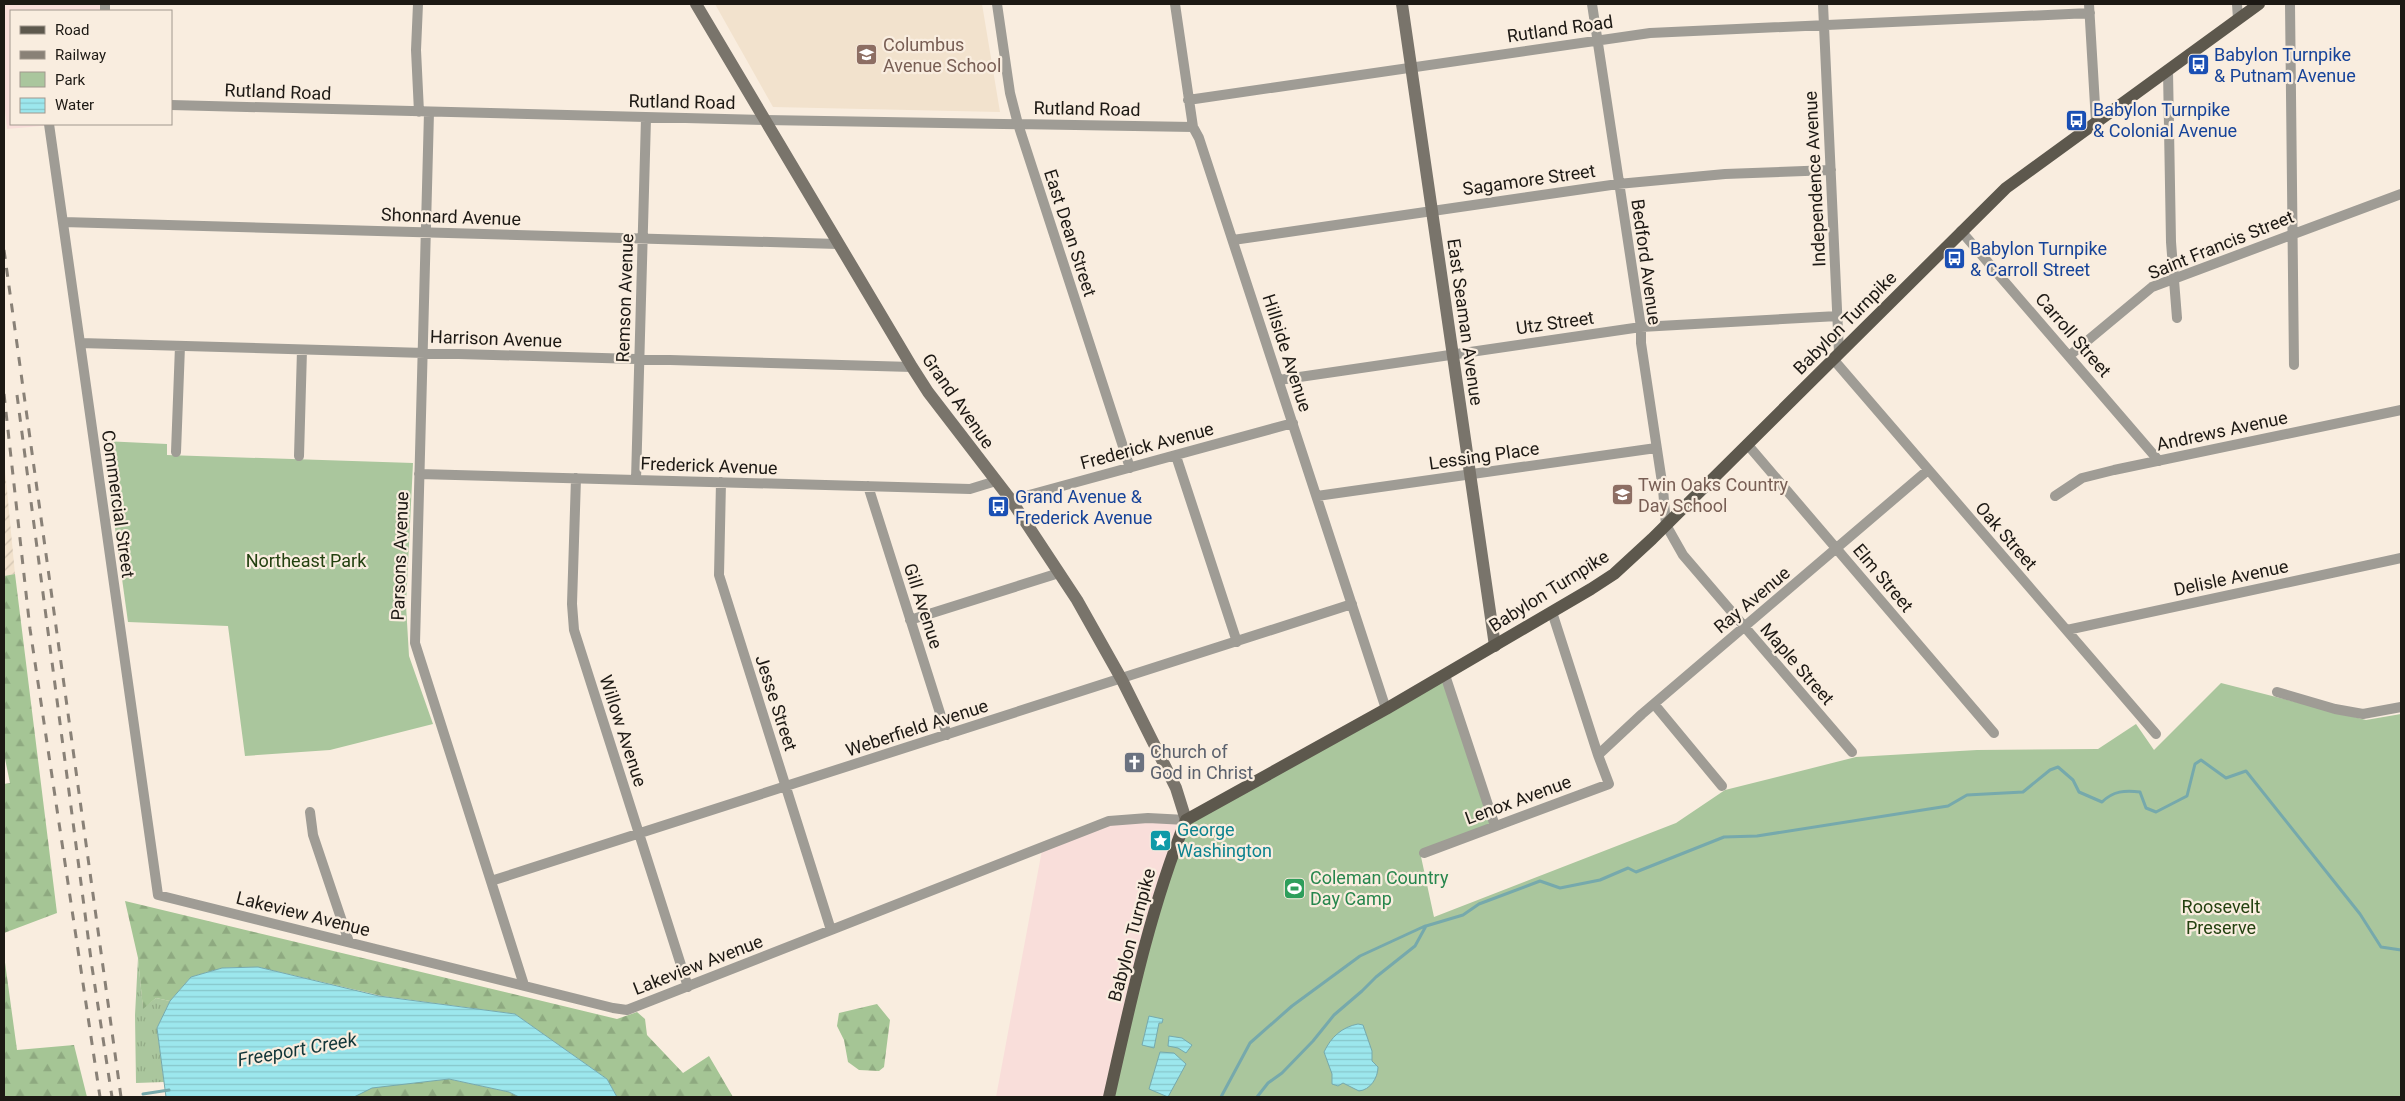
<svg xmlns="http://www.w3.org/2000/svg" width="2405" height="1101" font-family="Roboto,sans-serif">
	<style>
		.commercial { fill: #f9deda }
		.industrial { fill: url(#industrial-furrows) }
		.built { fill: #f2e2cd }
		.grass { fill: url(#grass-tufts) }
		.forest { fill: url(#forest-firs) }
		.park { fill: #aac69d }
		.water { fill: url(#water-rules); stroke: #76a9ac }
		.lines { fill: none; stroke-linecap: round; stroke-linejoin: round }
		.stream { stroke: #76a9ac; stroke-width: 3 }
		.street { stroke: #9f9c95; stroke-width: 10 }
		.secondary { stroke: #79746b; stroke-width: 12 }
		.primary { stroke: #5d584d; stroke-width: 12 }
		.rail { stroke: #898177; stroke-width: 3; stroke-dasharray: 9 9; stroke-linecap: butt }
		.labels { text-anchor: middle; stroke-width: 4.5; stroke-linejoin: round; paint-order: stroke }
		.street-label { font-size: 18px; fill: #1d1914; stroke: #f9eddf }
		.education-label { font-size: 18px; fill: #785e54; stroke: #f9eddf; text-anchor: start }
		.transit-label { font-size: 18px; fill: #164399; stroke: #f9eddf; text-anchor: start }
		.park-label { font-size: 18px; fill: #234110; stroke: #f9eddf }
		.worship-label { font-size: 18px; fill: #5b616d; stroke: #f9eddf; text-anchor: start }
		.culture-label { font-size: 18px; fill: #0d838f; stroke: #f9eddf; text-anchor: start }
		.leisure-label { font-size: 18px; fill: #27864d; stroke: #f9eddf; text-anchor: start }
		.water-label { font-size: 19px; font-style: italic; fill: #123639; stroke: #f9eddf }
	</style>
	<defs>
		<pattern id="industrial-furrows" width="10" height="10" patternUnits="userSpaceOnUse" patternTransform="scale(1.25)"><rect width="10" height="10" fill="#f2e2cd"/><path d="M-1 1l2-2M0 10L10 0M9 11l2-2" fill="none" stroke="#cfc1af"/></pattern>
		<pattern id="grass-tufts" width="24" height="20" patternUnits="userSpaceOnUse" patternTransform="scale(1.25)"><rect width="24" height="20" fill="#aac69d"/><path d="M3 7l-1-3M5 7V3M7 7l1-3M15 17l-1-3M17 17v-4M19 17l1-3" fill="none" stroke="#92aa86"/></pattern>
		<pattern id="forest-firs" width="22" height="20" patternUnits="userSpaceOnUse" patternTransform="scale(1.25)"><rect width="22" height="20" fill="#a5c595"/><path d="M5 1l3.5 6h-7zM16 11l3.5 6h-7z" fill="#8ea980"/></pattern>
		<pattern id="water-rules" width="6" height="5" patternUnits="userSpaceOnUse" patternTransform="scale(1.25)"><rect width="6" height="5" fill="#9ce7ed"/><path d="M0 2.5h6" fill="none" stroke="#86c6ca"/></pattern>
	</defs>
	<rect width="100%" height="100%" fill="#f9eddf"/>
	<path class="commercial" d="M 4,4 L 105,4 L 105,11 L 11,11 L 11,124 L 52,125 L 7,129 L 4,101 Z
		M 1185,821 L 1108,1097 L 996,1097 L 1042,850 L 1110,823 Z"/>
	<path class="industrial" d="M 4,459 L 15,574 L 4,576 Z"/>
	<path class="built" d="M 715,4 L 982,4 L 1000,112 L 773,107 Z"/>
	<path class="grass" d="M 138,958 L 143,1008 L 156,998 L 170,1001 L 157,1028 L 164,1082 L 136,1083 L 135,1015 Z"/>
	<path class="forest" d="M 15,574 L 57,913 L 4,933 L 4,784 L 10,783 L 4,754 L 4,576 Z
		M 125,901 L 617,1019 L 637,1012 L 645,1019 L 647,1035 L 683,1073 L 709,1056 L 733,1097 L 617,1097 L 607,1079 L 515,1014 L 382,996 L 258,967 L 222,968 L 191,977 L 170,1001 L 156,998 L 143,1009 L 138,958 Z
		M 4,955 L 17,1050 L 74,1045 L 87,1097 L 4,1097 Z
		M 877,1004 L 890,1020 L 884,1067 L 879,1071 L 859,1070 L 848,1062 L 844,1040 L 837,1026 L 839,1013 Z
		M 449,1079 L 509,1092 L 519,1097 L 352,1097 L 372,1086 Z"/>
	<path class="park" d="M 103,441 L 167,444 L 167,455 L 413,463 L 406,605 L 409,656 L 433,724 L 330,750 L 245,756 L 228,626 L 128,622 Z
		M 1444,677 L 1492,824 L 1420,852 L 1434,917 L 1676,823 L 1725,790 L 1856,757 L 1977,750 L 2098,749 L 2136,724 L 2154,750 L 2221,683 L 2366,720 L 2401,714 L 2401,1097 L 1108,1097 L 1185,821 Z"/>
	<path class="water" d="M 258,967 L 379,996 L 515,1014 L 607,1079 L 617,1097 L 519,1097 L 509,1092 L 449,1079 L 372,1088 L 354,1097 L 166,1097 L 157,1028 L 170,1001 L 191,977 L 222,968 Z
		M 1149,1016 L 1163,1019 L 1162,1023 L 1159,1023 L 1154,1048 L 1142,1045 Z
		M 1358,1024 L 1363,1025 L 1372,1051 L 1372,1061 L 1378,1067 C 1378,1078 1370,1090 1359,1091 L 1343,1083 L 1338,1086 L 1332,1084 L 1332,1074 L 1324,1052 C 1331,1037 1342,1027 1358,1024 Z
		M 1169,1036 L 1182,1038 L 1192,1045 L 1186,1053 L 1178,1048 L 1168,1046 Z
		M 1160,1052 L 1174,1053 L 1186,1064 L 1168,1097 L 1149,1089 Z"/>
	<g class="lines">
		<path class="stream" d="M 143,1094 L 169,1090
			M 1221,1097 L 1250,1043 L 1292,1006 L 1360,956 L 1425,926
			M 1257,1097 L 1268,1083 L 1282,1073 L 1313,1041 L 1334,1015 L 1362,991 L 1376,977 L 1415,946 L 1426,926 L 1463,915 L 1479,904 L 1540,881 L 1560,888 L 1600,880 L 1628,868 L 1636,872 L 1724,837 L 1757,836 L 1948,806 L 1967,795 L 2023,792 L 2050,770 L 2058,767 L 2073,780 L 2079,792 L 2102,802 C 2113,791 2125,790 2140,792 L 2146,808 L 2156,812 L 2187,796 L 2195,764 L 2201,760 L 2226,778 L 2246,771 L 2360,914 L 2381,947 L 2401,950"/>
		<path class="street" d="M 418,4 L 416,50 L 419,112
			M 997,4 L 1010,93 L 1018,124 L 1130,468
			M 1175,4 L 1193,127 L 1199,138 L 1386,709
			M 1592,4 L 1641,327 L 1641,343 L 1663,489 L 1666,525 L 1683,555 L 1852,752
			M 1823,4 L 1839,353
			M 2089,4 L 2096,122
			M 2237,4 L 2238,19
			M 2290,4 L 2294,365
			M 105,11 L 105,4
			M 2168,71 L 2171,242 L 2177,318
			M 1188,100 L 1650,33 L 2090,13
			M 171,105 L 765,120 L 1193,127
			M 429,112 L 415,643 L 524,985
			M 49,124 L 158,895 L 613,1008 L 627,1010 L 1109,821 L 1148,818 L 1186,820
			M 63,222 L 838,244
			M 1961,231 L 2159,461
			M 1233,240 L 1618,184 L 1725,174 L 1831,170
			M 80,343 L 912,367
			M 2069,356 L 2152,287 L 2401,194
			M 1833,359 L 2156,734
			M 1279,380 L 1641,327 L 1838,316
			M 1747,444 L 1994,733
			M 176,452 L 180,346
			M 299,456 L 302,350
			M 1176,456 L 1237,642
			M 419,474 L 970,489 L 996,481
			M 576,478 L 572,604 L 574,630 L 688,987
			M 636,480 L 646,118
			M 721,482 L 719,575 L 831,930
			M 868,486 L 947,735
			M 1317,496 L 1656,448
			M 2055,496 L 2082,478 L 2114,470 L 2401,410
			M 1011,500 L 1293,423
			M 910,620 L 1059,573
			M 2067,630 L 2401,558
			M 1445,675 L 1495,826
			M 2277,692 L 2335,709 L 2363,714 L 2401,707
			M 1654,704 L 1722,786
			M 1598,755 L 1642,714 L 1928,470
			M 310,812 L 313,835 L 349,942
			M 1424,853 L 1609,784 L 1598,755 L 1552,612
			M 491,881 L 1352,604"/>
		<path class="secondary" d="M 696,4 L 912,367 L 928,392 L 1011,500 L 1077,600 L 1122,680 L 1176,788 L 1186,820
			M 1402,4 L 1495,646"/>
		<path class="primary" d="M 1109,1097 C 1130,1004 1150,909 1186,820 L 1386,709 L 1591,589 L 1614,574 L 1652,539 L 2006,188 L 2259,4"/>
		<path class="rail" d="M 4,250 L 121,1097
			M 4,394 L 30,629 L 100,1097
			M 17,395 L 92,967 L 112,1097"/>
	</g>
	<defs>
		<symbol id="school-square" viewBox="-11 -11 22 22"><rect x="-9" y="-9" width="18" height="18" rx="4" fill="#8d6e63" stroke="#f9eddf"/><path d="M0-5L7-2L0 1L-7-2ZM-4 1L0 2.5L4 1V4Q0 6-4 4Z" fill="#fff"/></symbol>
		<symbol id="bus-square" viewBox="-11 -11 22 22"><rect x="-9" y="-9" width="18" height="18" rx="4" fill="#1a4fb4" stroke="#f9eddf"/><path d="M-5-6H5V4H4V6H2V4H-2V6H-4V4H-5ZM-3.5-4V0h7V-4ZM-3.5 1.2v1.5H-2V1.2ZM2 1.2v1.5H3.5V1.2Z" fill="#fff"/></symbol>
		<symbol id="church-square" viewBox="-11 -11 22 22"><rect x="-9" y="-9" width="18" height="18" rx="4" fill="#6b7280" stroke="#f9eddf"/><path d="M-1.2-6h2.4v3.5h3.3v2.4h-3.3V6h-2.4V-.1h-3.3v-2.4h3.3Z" fill="#fff"/></symbol>
		<symbol id="sight-square" viewBox="-11 -11 22 22"><rect x="-9" y="-9" width="18" height="18" rx="4" fill="#0f9aa8" stroke="#f9eddf"/><path d="M0-6L1.8-2.2L6-1.7L2.9 1.2L3.7 5.4L0 3.3L-3.7 5.4L-2.9 1.2L-6-1.7L-1.8-2.2Z" fill="#fff"/></symbol>
		<symbol id="stadium-square" viewBox="-11 -11 22 22"><rect x="-9" y="-9" width="18" height="18" rx="4" fill="#2e9e5b" stroke="#f9eddf"/><path d="M0-5a6.5 5 0 1 0 0 10a6.5 5 0 1 0 0-10ZM-3.5-1.8h7v3.6h-7Z" fill="#fff"/></symbol>
	</defs>
	<g fill-rule="evenodd">
		<use href="#school-square" x="854" y="42" width="25" height="25"/>
		<use href="#bus-square" x="2186" y="52" width="25" height="25"/>
		<use href="#bus-square" x="2064" y="108" width="25" height="25"/>
		<use href="#bus-square" x="1942" y="246" width="25" height="25"/>
		<use href="#school-square" x="1610" y="482" width="25" height="25"/>
		<use href="#bus-square" x="986" y="494" width="25" height="25"/>
		<use href="#church-square" x="1122" y="750" width="25" height="25"/>
		<use href="#sight-square" x="1148" y="828" width="25" height="25"/>
		<use href="#stadium-square" x="1282" y="876" width="25" height="25"/>
	</g>
	<g class="labels">
		<g class="street-label">
			<text transform="translate(1560 29) rotate(-8)" y="6">Rutland Road</text>
			<text transform="translate(278 92) rotate(2)" y="6">Rutland Road</text>
			<text transform="translate(682 102) rotate(1)" y="6">Rutland Road</text>
			<text transform="translate(1087 109) rotate(1)" y="6">Rutland Road</text>
			<text transform="translate(1815 179) rotate(-93)" y="6">Independence Avenue</text>
			<text transform="translate(1529 180) rotate(-8)" y="6">Sagamore Street</text>
			<text transform="translate(451 217) rotate(2)" y="6">Shonnard Avenue</text>
			<text transform="translate(1070 233) rotate(72)" y="6">East Dean Street</text>
			<text transform="translate(2221 245) rotate(-22)" y="6">Saint Francis Street</text>
			<text transform="translate(1646 262) rotate(82)" y="6">Bedford Avenue</text>
			<text transform="translate(625 298) rotate(-88)" y="6">Remson Avenue</text>
			<text transform="translate(1465 322) rotate(82)" y="6">East Seaman Avenue</text>
			<text transform="translate(1555 323) rotate(-8)" y="6">Utz Street</text>
			<text transform="translate(1845 323) rotate(-45)" y="6">Babylon Turnpike</text>
			<text transform="translate(2073 335) rotate(49)" y="6">Carroll Street</text>
			<text transform="translate(496 339) rotate(2)" y="6">Harrison Avenue</text>
			<text transform="translate(1287 353) rotate(72)" y="6">Hillside Avenue</text>
			<text transform="translate(958 401) rotate(55)" y="6">Grand Avenue</text>
			<text transform="translate(2222 431) rotate(-12)" y="6">Andrews Avenue</text>
			<text transform="translate(1147 446) rotate(-15)" y="6">Frederick Avenue</text>
			<text transform="translate(1484 456) rotate(-8)" y="6">Lessing Place</text>
			<text transform="translate(709 466) rotate(2)" y="6">Frederick Avenue</text>
			<text transform="translate(118 504) rotate(82)" y="6">Commercial Street</text>
			<text transform="translate(2006 536) rotate(49)" y="6">Oak Street</text>
			<text transform="translate(400 556) rotate(-88)" y="6">Parsons Avenue</text>
			<text transform="translate(1883 578) rotate(50)" y="6">Elm Street</text>
			<text transform="translate(2231 578) rotate(-12)" y="6">Delisle Avenue</text>
			<text transform="translate(1549 591) rotate(-32)" y="6">Babylon Turnpike</text>
			<text transform="translate(1752 600) rotate(-40)" y="6">Ray Avenue</text>
			<text transform="translate(923 606) rotate(72)" y="6">Gill Avenue</text>
			<text transform="translate(1797 664) rotate(49)" y="6">Maple Street</text>
			<text transform="translate(776 703) rotate(72)" y="6">Jesse Street</text>
			<text transform="translate(917 728) rotate(-18)" y="6">Weberfield Avenue</text>
			<text transform="translate(623 731) rotate(72)" y="6">Willow Avenue</text>
			<text transform="translate(1518 800) rotate(-20)" y="6">Lenox Avenue</text>
			<text transform="translate(303 914) rotate(14)" y="6">Lakeview Avenue</text>
			<text transform="translate(1132 935) rotate(-75)" y="6">Babylon Turnpike</text>
			<text transform="translate(698 965) rotate(-21)" y="6">Lakeview Avenue</text>
		</g>
		<g class="education-label">
			<text x="883" y="51">Columbus<tspan x="883" dy="21">Avenue School</tspan></text>
			<text x="1638" y="491">Twin Oaks Country<tspan x="1638" dy="21">Day School</tspan></text>
		</g>
		<g class="transit-label">
			<text x="2214" y="61">Babylon Turnpike<tspan x="2214" dy="21">&amp; Putnam Avenue</tspan></text>
			<text x="2093" y="116">Babylon Turnpike<tspan x="2093" dy="21">&amp; Colonial Avenue</tspan></text>
			<text x="1970" y="255">Babylon Turnpike<tspan x="1970" dy="21">&amp; Carroll Street</tspan></text>
			<text x="1015" y="503">Grand Avenue &amp;<tspan x="1015" dy="21">Frederick Avenue</tspan></text>
		</g>
		<g class="park-label">
			<text x="306" y="567">Northeast Park</text>
			<text x="2221" y="913">Roosevelt<tspan x="2221" dy="21">Preserve</tspan></text>
		</g>
		<g class="worship-label">
			<text x="1150" y="758">Church of<tspan x="1150" dy="21">God in Christ</tspan></text>
		</g>
		<g class="culture-label">
			<text x="1177" y="836">George<tspan x="1177" dy="21">Washington</tspan></text>
		</g>
		<g class="leisure-label">
			<text x="1310" y="884">Coleman Country<tspan x="1310" dy="21">Day Camp</tspan></text>
		</g>
		<g class="water-label">
			<text transform="translate(297 1049) rotate(-10)" y="7">Freeport Creek</text>
		</g>
	</g>
	<rect width="2405" height="1101" fill="none" stroke="#1d1914" stroke-width="10"/>
	<rect x="10" y="10" width="162" height="115" fill="#f9eddf" stroke="#a1988e"/>
	<rect x="20" y="26" width="25" height="8" fill="#5d584d" stroke="#a1988e"/>
	<text x="55" y="35" font-size="15" fill="#1d1914">Road</text>
	<rect x="20" y="51" width="25" height="8" fill="#898177" stroke="#a1988e"/>
	<text x="55" y="60" font-size="15" fill="#1d1914">Railway</text>
	<rect x="20" y="72" width="25" height="15" fill="#aac69d" stroke="#a1988e"/>
	<text x="55" y="85" font-size="15" fill="#1d1914">Park</text>
	<rect x="20" y="98" width="25" height="15" fill="url(#water-rules)" stroke="#a1988e"/>
	<text x="55" y="110" font-size="15" fill="#1d1914">Water</text>
</svg>
